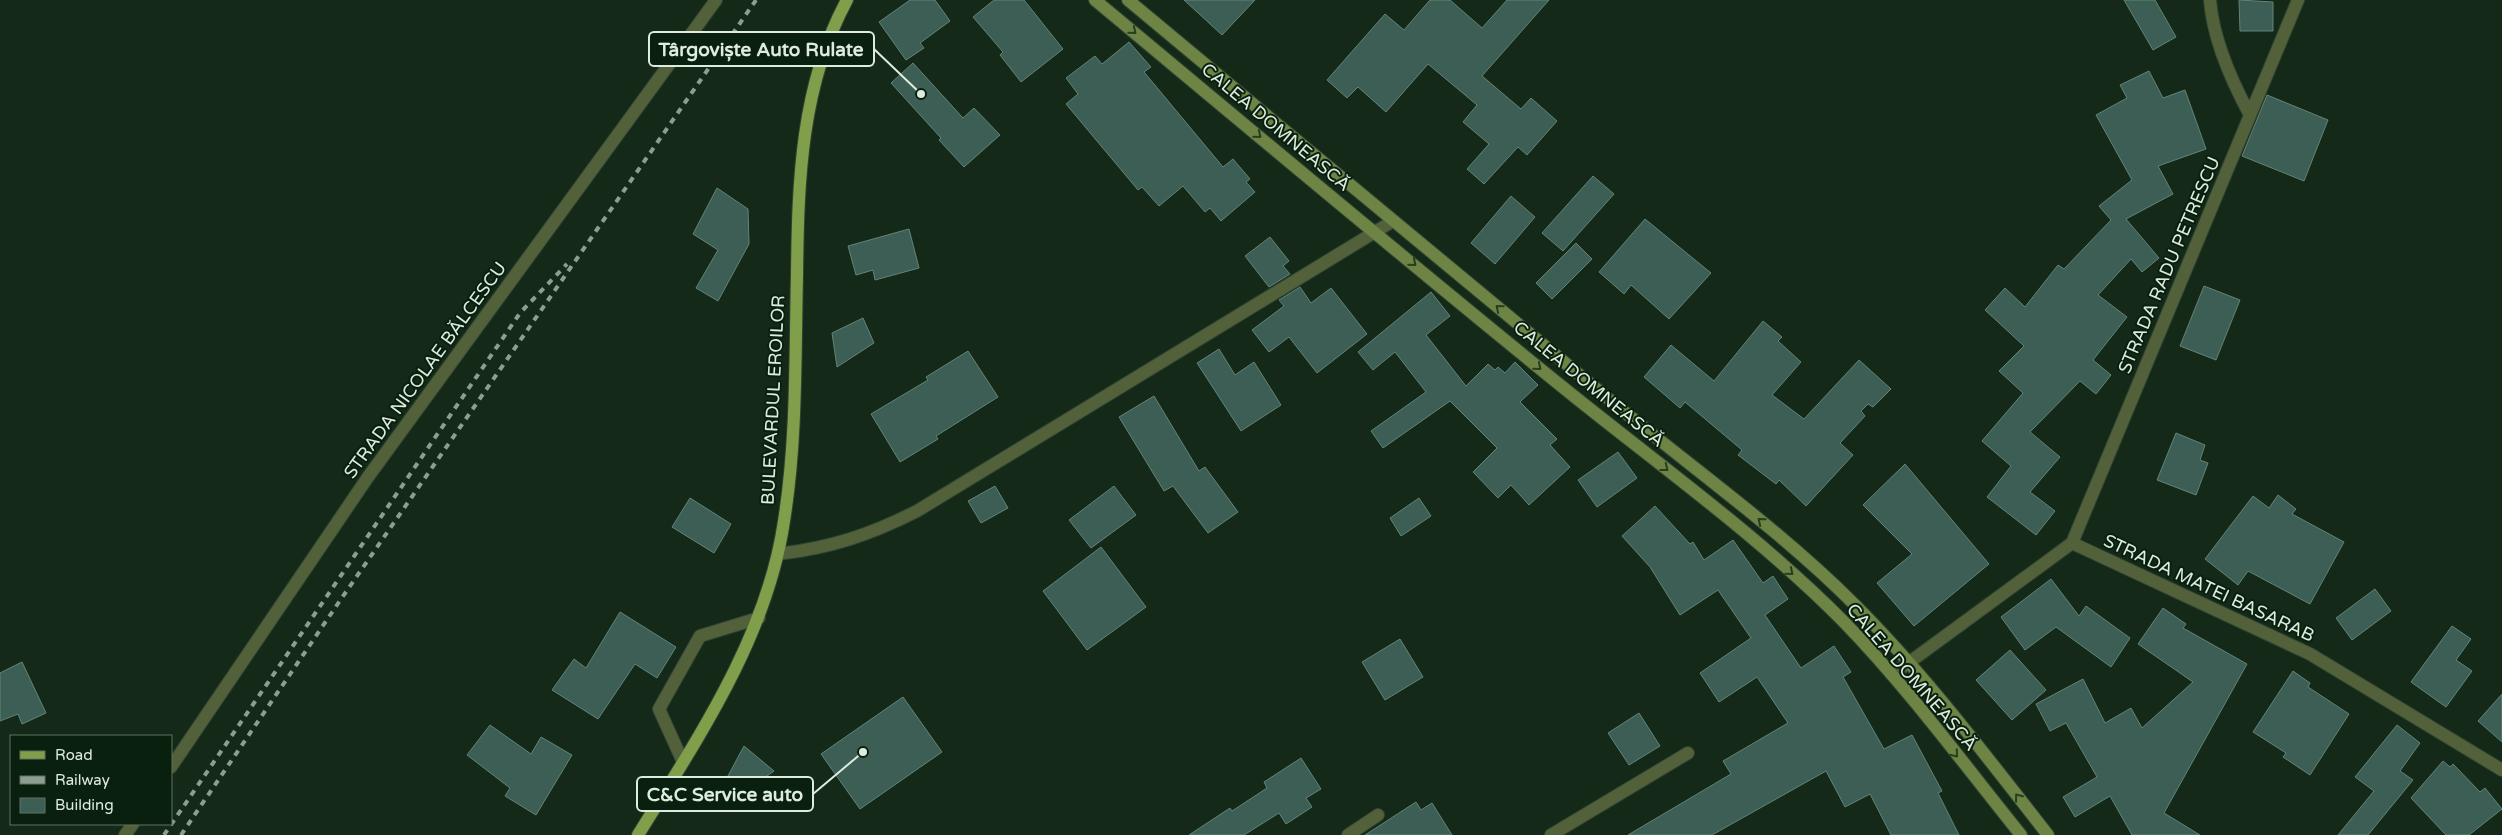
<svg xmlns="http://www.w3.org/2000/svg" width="2502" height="835" font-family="'Varela Round',sans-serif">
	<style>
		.building { fill: #3c5e54; stroke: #628479 }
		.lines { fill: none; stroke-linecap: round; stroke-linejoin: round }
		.service-casing { stroke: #304434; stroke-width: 14 }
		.minor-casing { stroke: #304434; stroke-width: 14 }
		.tertiary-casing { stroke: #304434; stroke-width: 14 }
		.secondary-casing { stroke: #304434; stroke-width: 14 }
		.primary-casing { stroke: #304434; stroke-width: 14 }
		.service { stroke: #53613b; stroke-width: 12 }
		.minor { stroke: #53613b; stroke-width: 12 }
		.tertiary { stroke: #53613b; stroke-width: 12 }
		.secondary { stroke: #6d8445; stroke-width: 12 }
		.primary { stroke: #819f4b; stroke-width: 12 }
		.rail { stroke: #8d9e90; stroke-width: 4; stroke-dasharray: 6 6; stroke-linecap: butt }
		.oneway { stroke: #283e1f }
		.labels { text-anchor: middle; stroke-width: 4; stroke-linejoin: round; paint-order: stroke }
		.street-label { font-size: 18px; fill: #deece0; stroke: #0a200f }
		.leader { fill: none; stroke: #deece0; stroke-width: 2 }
		.callout-dot { fill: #deece0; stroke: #0a200f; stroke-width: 2 }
		.callout { fill: #0a200f; stroke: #deece0; stroke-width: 2 }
		.callout-label { font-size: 19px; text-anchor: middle; font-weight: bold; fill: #deece0 }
	</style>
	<rect width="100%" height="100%" fill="#142918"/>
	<path class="building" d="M 910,0 L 935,0 L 950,21 L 920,43 L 924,48 L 906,60 L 879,22 Z
		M 994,0 L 1024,0 L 1063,49 L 1021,82 L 1000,55 L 1003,52 L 973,17 Z
		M 1184,0 L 1255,0 L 1222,35 Z
		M 1430,0 L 1450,0 L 1482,28 L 1507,0 L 1549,0 L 1482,76 L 1521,109 L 1531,98 L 1557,121 L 1527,155 L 1518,147 L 1484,184 L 1467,169 L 1489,144 L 1463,122 L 1477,105 L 1428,64 L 1386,112 L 1358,87 L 1347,98 L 1327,80 L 1385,14 L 1404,30 Z
		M 2124,0 L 2155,0 L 2176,37 L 2153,50 Z
		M 2239,0 L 2273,2 L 2273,31 L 2240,31 Z
		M 1129,42 L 1151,67 L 1144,72 L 1223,167 L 1233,159 L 1250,179 L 1246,182 L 1255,192 L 1221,221 L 1210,208 L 1205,212 L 1183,186 L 1159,206 L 1142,187 L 1138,190 L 1066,104 L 1078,94 L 1066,78 L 1095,56 L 1102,64 Z
		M 913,63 L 963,118 L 974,108 L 1000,135 L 964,167 L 939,140 L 941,138 L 891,83 Z
		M 2149,71 L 2163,98 L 2185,90 L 2206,149 L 2158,166 L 2173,194 L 2126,219 L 2159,258 L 2142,272 L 2131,259 L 2098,295 L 2127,317 L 2093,360 L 2111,375 L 2096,394 L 2080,381 L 2030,432 L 2060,457 L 2030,492 L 2055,511 L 2036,535 L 1987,497 L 2011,466 L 1982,441 L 2023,393 L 1999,371 L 2024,346 L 1985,310 L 2005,288 L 2025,307 L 2058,265 L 2064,269 L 2111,220 L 2099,206 L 2132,180 L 2096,115 L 2127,98 L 2120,85 Z
		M 2267,95 L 2328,120 L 2304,181 L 2242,156 Z
		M 1593,176 L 1614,194 L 1563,251 L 1542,233 Z
		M 717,188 L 748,209 L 749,244 L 718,301 L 696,288 L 718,250 L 693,234 Z
		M 1511,196 L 1535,217 L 1495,264 L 1471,243 Z
		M 1645,219 L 1711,273 L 1669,319 L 1631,285 L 1624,294 L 1599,272 Z
		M 909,229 L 919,268 L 875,280 L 873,270 L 856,275 L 848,246 Z
		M 1270,237 L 1289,261 L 1283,266 L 1290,274 L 1269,287 L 1245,256 Z
		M 1576,243 L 1592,259 L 1552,299 L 1536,283 Z
		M 2204,286 L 2240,300 L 2216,360 L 2180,346 Z
		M 1300,287 L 1311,303 L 1331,288 L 1367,334 L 1317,373 L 1289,337 L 1269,352 L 1252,330 L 1284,306 L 1279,300 Z
		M 1431,292 L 1450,316 L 1426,335 L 1466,386 L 1488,364 L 1495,370 L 1498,367 L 1505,373 L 1515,362 L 1538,385 L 1520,402 L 1557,439 L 1550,445 L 1570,467 L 1529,505 L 1511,485 L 1498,498 L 1473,472 L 1497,448 L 1450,401 L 1383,448 L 1371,431 L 1426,392 L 1395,352 L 1373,370 L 1358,352 Z
		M 863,318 L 874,343 L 837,367 L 832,333 Z
		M 1763,321 L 1782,337 L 1778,341 L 1801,362 L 1772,395 L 1804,419 L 1859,360 L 1891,389 L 1873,407 L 1868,404 L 1861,411 L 1865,416 L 1840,443 L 1853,455 L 1806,506 L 1779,480 L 1776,484 L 1738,455 L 1742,450 L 1685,402 L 1680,408 L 1644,377 L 1671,345 L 1714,381 Z
		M 1219,349 L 1235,375 L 1254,362 L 1281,405 L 1241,431 L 1197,363 Z
		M 968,351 L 998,397 L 936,436 L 938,439 L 900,462 L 871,414 L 928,380 L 926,377 Z
		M 1154,396 L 1199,471 L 1205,467 L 1238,512 L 1208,533 L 1173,486 L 1164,491 L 1119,417 Z
		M 2176,433 L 2205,445 L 2200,460 L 2208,463 L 2196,495 L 2157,480 Z
		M 1618,452 L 1637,478 L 1597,507 L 1578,480 Z
		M 1905,464 L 1989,564 L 1914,626 L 1877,583 L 1912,554 L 1863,505 Z
		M 995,486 L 1008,508 L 981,523 L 968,501 Z
		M 1114,486 L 1136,515 L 1091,548 L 1069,520 Z
		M 2278,495 L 2296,509 L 2292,514 L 2344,542 L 2310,604 L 2248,571 L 2238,585 L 2205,559 L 2253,496 L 2269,508 Z
		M 690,498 L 731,524 L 714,553 L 672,527 Z
		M 1419,498 L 1431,516 L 1401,536 L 1390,518 Z
		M 1655,506 L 1690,544 L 1693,542 L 1704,560 L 1733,540 L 1763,583 L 1773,576 L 1788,599 L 1765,615 L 1801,668 L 1834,646 L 1851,672 L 1843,677 L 1884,749 L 1912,735 L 1942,791 L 1938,793 L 1959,835 L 1891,835 L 1870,794 L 1845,807 L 1826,771 L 1712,835 L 1628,835 L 1731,774 L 1723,761 L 1788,723 L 1757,677 L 1719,702 L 1700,673 L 1751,638 L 1718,590 L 1680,615 L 1650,567 L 1622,536 Z
		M 1101,547 L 1146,607 L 1087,650 L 1043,591 Z
		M 2051,579 L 2079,616 L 2086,606 L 2130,638 L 2111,667 L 2056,627 L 2025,650 L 2001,617 Z
		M 2375,589 L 2391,611 L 2352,640 L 2336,618 Z
		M 2163,608 L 2186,624 L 2183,628 L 2247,664 L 2164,813 L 2200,835 L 2132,835 L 2110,796 L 2075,817 L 2063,797 L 2097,777 L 2066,723 L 2050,731 L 2036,704 L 2083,679 L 2105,723 L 2131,708 L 2142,728 L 2193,682 L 2138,644 Z
		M 620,612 L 676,647 L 657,678 L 635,664 L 598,719 L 552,690 L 574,659 L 586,668 Z
		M 2452,626 L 2471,639 L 2456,660 L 2472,671 L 2446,707 L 2411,682 Z
		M 1400,639 L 1423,677 L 1385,700 L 1362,662 Z
		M 2010,650 L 2046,690 L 2012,720 L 1976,680 Z
		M 22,662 L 46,713 L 22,724 L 18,714 L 0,721 L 0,673 Z
		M 2293,671 L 2310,683 L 2308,687 L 2349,714 L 2310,775 L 2283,757 L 2286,753 L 2253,732 Z
		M 2502,694 L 2502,742 L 2478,721 Z
		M 903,697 L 942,752 L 860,809 L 821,754 Z
		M 1639,713 L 1660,746 L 1629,765 L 1608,733 Z
		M 490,725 L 531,754 L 541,737 L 572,755 L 536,815 L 505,796 L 510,788 L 467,755 Z
		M 2397,725 L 2420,743 L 2400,771 L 2413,780 L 2368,835 L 2338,835 L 2374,791 L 2355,777 Z
		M 744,746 L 774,771 L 732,801 L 721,789 Z
		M 1301,758 L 1321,789 L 1306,798 L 1312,807 L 1286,824 L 1279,813 L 1244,835 L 1189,835 L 1230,808 L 1232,811 L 1267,788 L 1264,782 Z
		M 2443,761 L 2450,767 L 2453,764 L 2480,792 L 2485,788 L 2502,809 L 2469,835 L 2446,835 L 2411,798 Z
		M 1416,802 L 1421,810 L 1432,803 L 1452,835 L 1365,835 Z"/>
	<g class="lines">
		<defs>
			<path id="service" d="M 683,762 L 659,709 L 700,636 L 759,618"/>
			<path id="minor" d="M 2210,0 C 2213,40 2231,80 2250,115
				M 2072,543 L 2298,0
				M 2072,543 L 2310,654 L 2502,770
				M 1892,675 L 2072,543
				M 171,767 L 368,477 L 716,0
				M 125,835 L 133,824
				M 1348,835 L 1378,815
				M 1551,835 L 1688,753"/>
			<path id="tertiary" d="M 778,554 C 830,548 870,535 917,511 L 1393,221"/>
			<path id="secondary" d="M 1095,0 C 1251,130 1407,261 1565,389 C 1659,465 1759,536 1844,622 C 1908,688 1963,763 2021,835
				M 1128,0 C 1287,132 1445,265 1605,396 C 1688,465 1778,528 1855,605 C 1926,676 1986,756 2048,835"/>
			<path id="primary" d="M 638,835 C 698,738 767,637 784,521 C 797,440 795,357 797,275 C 798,180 801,85 847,0"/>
		</defs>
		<use href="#service" class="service-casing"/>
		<use href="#minor" class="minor-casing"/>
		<use href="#tertiary" class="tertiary-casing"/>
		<use href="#secondary" class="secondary-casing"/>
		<use href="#primary" class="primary-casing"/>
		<use href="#service" class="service"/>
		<use href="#minor" class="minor"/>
		<use href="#tertiary" class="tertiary"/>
		<use href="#secondary" class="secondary"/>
		<use href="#primary" class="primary"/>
		<path class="rail" d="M 164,835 L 520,313 L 567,264
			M 181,835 L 339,602 L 756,0"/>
	</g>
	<defs><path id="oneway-chevron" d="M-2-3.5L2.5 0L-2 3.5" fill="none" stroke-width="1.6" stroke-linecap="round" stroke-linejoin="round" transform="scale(1.25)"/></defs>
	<g class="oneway">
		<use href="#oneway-chevron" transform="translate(1133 31) rotate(40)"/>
		<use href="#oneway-chevron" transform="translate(1258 135) rotate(40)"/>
		<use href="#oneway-chevron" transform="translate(1413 263) rotate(40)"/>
		<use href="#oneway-chevron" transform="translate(1499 308) rotate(-140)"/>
		<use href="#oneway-chevron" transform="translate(1538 367) rotate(40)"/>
		<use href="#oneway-chevron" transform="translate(1665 468) rotate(38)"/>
		<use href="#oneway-chevron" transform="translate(1761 521) rotate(-141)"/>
		<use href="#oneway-chevron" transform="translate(1790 572) rotate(40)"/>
		<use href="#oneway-chevron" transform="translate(1955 754) rotate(51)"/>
		<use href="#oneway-chevron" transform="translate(2018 797) rotate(-128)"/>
	</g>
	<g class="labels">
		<g class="street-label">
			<text transform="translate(1276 127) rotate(40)" y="6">CALEA DOMNEASCĂ</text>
			<text transform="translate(2169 265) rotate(-67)" y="6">STRADA RADU PETRESCU</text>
			<text transform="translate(425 370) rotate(-54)" y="6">STRADA NICOLAE BĂLCESCU</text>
			<text transform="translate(1589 384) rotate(39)" y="6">CALEA DOMNEASCĂ</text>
			<text transform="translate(773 400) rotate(-87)" y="6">BULEVARDUL EROILOR</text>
			<text transform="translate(2209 588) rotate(25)" y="6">STRADA MATEI BASARAB</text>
			<text transform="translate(1912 677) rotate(49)" y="6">CALEA DOMNEASCĂ</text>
		</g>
	</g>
	<path class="leader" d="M921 94L874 49M863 752L813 794"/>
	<g class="callout-dot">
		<circle cx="921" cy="94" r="5"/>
		<circle cx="863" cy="752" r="5"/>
	</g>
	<g class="callout">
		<rect x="649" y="32" width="225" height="34" rx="5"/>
		<rect x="637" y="777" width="176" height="34" rx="5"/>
	</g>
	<g class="callout-label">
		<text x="761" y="56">Târgoviște Auto Rulate</text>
		<text x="725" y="801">C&amp;C Service auto</text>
	</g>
	<rect x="10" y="735" width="162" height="90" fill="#0a200f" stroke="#5f7263"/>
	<rect x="20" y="751" width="25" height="8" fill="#819f4b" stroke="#5f7263"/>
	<text x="55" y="760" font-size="15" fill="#deece0">Road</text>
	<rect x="20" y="776" width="25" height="8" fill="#8d9e90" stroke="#5f7263"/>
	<text x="55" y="785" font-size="15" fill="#deece0">Railway</text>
	<rect x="20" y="798" width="25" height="15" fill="#3c5e54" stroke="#5f7263"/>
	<text x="55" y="810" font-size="15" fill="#deece0">Building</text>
</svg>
